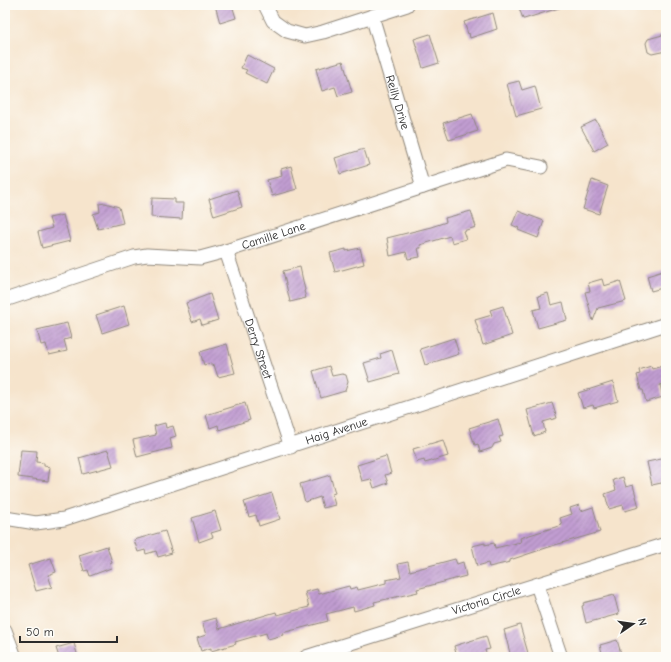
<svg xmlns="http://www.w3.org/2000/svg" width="671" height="662" font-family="'Comic Neue',sans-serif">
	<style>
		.building { fill: url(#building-hatch) }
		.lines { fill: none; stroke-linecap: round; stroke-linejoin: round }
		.street-casing { stroke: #90887c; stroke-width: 15 }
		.street { stroke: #fff; stroke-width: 13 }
		.labels { text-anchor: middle; stroke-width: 4; stroke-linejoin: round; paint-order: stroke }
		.street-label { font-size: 12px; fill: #2b2b2b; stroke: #fdfcf7 }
	</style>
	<defs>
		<pattern id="building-hatch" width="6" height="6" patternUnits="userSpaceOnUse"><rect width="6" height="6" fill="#c19dd1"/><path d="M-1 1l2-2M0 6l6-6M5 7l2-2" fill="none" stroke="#9d80aa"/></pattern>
	</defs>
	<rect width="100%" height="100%" fill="#fdfcf7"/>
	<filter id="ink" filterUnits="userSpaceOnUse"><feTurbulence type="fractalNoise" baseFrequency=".025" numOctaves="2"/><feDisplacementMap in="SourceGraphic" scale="8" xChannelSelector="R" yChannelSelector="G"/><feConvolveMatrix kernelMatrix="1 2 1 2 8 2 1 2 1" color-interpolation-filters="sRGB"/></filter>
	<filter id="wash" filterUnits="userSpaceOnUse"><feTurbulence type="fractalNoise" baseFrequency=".012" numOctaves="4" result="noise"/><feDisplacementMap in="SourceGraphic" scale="16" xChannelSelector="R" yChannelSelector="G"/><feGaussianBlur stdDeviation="0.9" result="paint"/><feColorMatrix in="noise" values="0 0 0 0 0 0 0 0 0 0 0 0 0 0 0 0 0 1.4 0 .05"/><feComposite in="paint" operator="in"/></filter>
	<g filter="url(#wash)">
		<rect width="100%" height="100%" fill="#f6e4cc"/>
		<g id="blocks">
			<path class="building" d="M 215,5 L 232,5 L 236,18 L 220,23 Z
				M 518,5 L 561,5 L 562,7 L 524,19 L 523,19 Z
				M 493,13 L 497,29 L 470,38 L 469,33 L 468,34 L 464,22 Z
				M 430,34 L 439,63 L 423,68 L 414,39 Z
				M 666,34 L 666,51 L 652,54 L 648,52 L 646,43 L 648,39 Z
				M 247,55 L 274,69 L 267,84 L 245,73 L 247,70 L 241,68 Z
				M 343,61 L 352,92 L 338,96 L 335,87 L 322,91 L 316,69 Z
				M 519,81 L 522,90 L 535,86 L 541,109 L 516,116 L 507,84 Z
				M 472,114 L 478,131 L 449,140 L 443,123 Z
				M 596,120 L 608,143 L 594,151 L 581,127 Z
				M 364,149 L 369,165 L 340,174 L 335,158 Z
				M 291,166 L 297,189 L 272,196 L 267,180 L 282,176 L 281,169 Z
				M 592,180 L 608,186 L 599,214 L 583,209 Z
				M 237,190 L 242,207 L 214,216 L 209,199 Z
				M 152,198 L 175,199 L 175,203 L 183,203 L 182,219 L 151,217 Z
				M 105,203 L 119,207 L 123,223 L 98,229 L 93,214 L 100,212 L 99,204 Z
				M 471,211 L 476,227 L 463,231 L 466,239 L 452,243 L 450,236 L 420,245 L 421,248 L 418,248 L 420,257 L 408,259 L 406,252 L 390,256 L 387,238 L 431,227 L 446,222 L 445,218 Z
				M 518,211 L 544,221 L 538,238 L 518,230 L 519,228 L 512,225 Z
				M 63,215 L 70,241 L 42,248 L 38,232 L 52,228 L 49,218 Z
				M 360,248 L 364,264 L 335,272 L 330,253 L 346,249 L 346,251 Z
				M 300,267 L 305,290 L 304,291 L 306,298 L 290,302 L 283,271 Z
				M 666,270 L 666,287 L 651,291 L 647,276 Z
				M 602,279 L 604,286 L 620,281 L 626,301 L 598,308 L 593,321 L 585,292 L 590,291 L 588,283 Z
				M 548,293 L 551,305 L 563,302 L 567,320 L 538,328 L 533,310 L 541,308 L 538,296 Z
				M 210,294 L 218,320 L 202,325 L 200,319 L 192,322 L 186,303 Z
				M 124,306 L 129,324 L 102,333 L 96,315 Z
				M 503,306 L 512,335 L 483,345 L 475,320 L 492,315 L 490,310 Z
				M 67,323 L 71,338 L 64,340 L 67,351 L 49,355 L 46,344 L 41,345 L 37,330 Z
				M 454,338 L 459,354 L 425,365 L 420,349 Z
				M 227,344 L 235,373 L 218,377 L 214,365 L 211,366 L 211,363 L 204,365 L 200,352 Z
				M 392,350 L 399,374 L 370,382 L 364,363 L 381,358 L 380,354 Z
				M 666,365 L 666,383 L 660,385 L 663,397 L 646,402 L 643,390 L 641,390 L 637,375 L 640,374 L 639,370 L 651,366 L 652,369 Z
				M 329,366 L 332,376 L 342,374 L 346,375 L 348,382 L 345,391 L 321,398 L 313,371 Z
				M 613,382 L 618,401 L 594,408 L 593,405 L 583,408 L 578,393 Z
				M 245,403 L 250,420 L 219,430 L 218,425 L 210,428 L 206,415 Z
				M 552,403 L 557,418 L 543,422 L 545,432 L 534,436 L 527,410 Z
				M 498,419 L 503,436 L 499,437 L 501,442 L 494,444 L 492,448 L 480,452 L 478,444 L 475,445 L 469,428 Z
				M 165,423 L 166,428 L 173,426 L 176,436 L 170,438 L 172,448 L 137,457 L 133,440 L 156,435 L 154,426 Z
				M 443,440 L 448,456 L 425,463 L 424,460 L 417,462 L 413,449 Z
				M 21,450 L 37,451 L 36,462 L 44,463 L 44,466 L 50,467 L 48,481 L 18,477 Z
				M 108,450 L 113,466 L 83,474 L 79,458 Z
				M 386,456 L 391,473 L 385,475 L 388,483 L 374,488 L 371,479 L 362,481 L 357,465 Z
				M 666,458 L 666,482 L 652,485 L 647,462 Z
				M 330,475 L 335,493 L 332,494 L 335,505 L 323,508 L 320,497 L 305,502 L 300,484 Z
				M 623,477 L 626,487 L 633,485 L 639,507 L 625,511 L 623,505 L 609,509 L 605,494 L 616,490 L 613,480 Z
				M 272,493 L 280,519 L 259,526 L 256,515 L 249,517 L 244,502 Z
				M 579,505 L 581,511 L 593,507 L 600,532 L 555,545 L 510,560 L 510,562 L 489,567 L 488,563 L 477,566 L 472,546 L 485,543 L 485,545 L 494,543 L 495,548 L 521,542 L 520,538 L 562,525 L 560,518 L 572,514 L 570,508 Z
				M 215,511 L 221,530 L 211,533 L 213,537 L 199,542 L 192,518 Z
				M 165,531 L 172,553 L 158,557 L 156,551 L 146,554 L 145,550 L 138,552 L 134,540 Z
				M 107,546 L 112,562 L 110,563 L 111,568 L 90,576 L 88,570 L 84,571 L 79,555 Z
				M 51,558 L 56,572 L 48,575 L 52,587 L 36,591 L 28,565 Z
				M 455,559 L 457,564 L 463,562 L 466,576 L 417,589 L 418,592 L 374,602 L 375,605 L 354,611 L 353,607 L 326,614 L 328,621 L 282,633 L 283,635 L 268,639 L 266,633 L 235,642 L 236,644 L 211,651 L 211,648 L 201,651 L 197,638 L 206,635 L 202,622 L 216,618 L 219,629 L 276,612 L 277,615 L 309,607 L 305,592 L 317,589 L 319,594 L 349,586 L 350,589 L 357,587 L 358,590 L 386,583 L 386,580 L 401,577 L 398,564 L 408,562 L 410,571 Z
				M 614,595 L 619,614 L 586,623 L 582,606 L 584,605 L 583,603 Z
				M 520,625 L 528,653 L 524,654 L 524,657 L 511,657 L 504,630 Z
				M 486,636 L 490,649 L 485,650 L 487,657 L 457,657 L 454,646 Z
				M 617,640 L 622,657 L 603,657 L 600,645 Z
				M 74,643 L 78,657 L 59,657 L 56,648 Z"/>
		</g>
	</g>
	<g filter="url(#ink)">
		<use href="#blocks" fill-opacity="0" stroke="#90887c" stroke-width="1"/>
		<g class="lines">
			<defs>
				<g id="street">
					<path d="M 265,5 L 273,21 L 287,31 L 305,36 L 323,32 L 407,5"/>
					<path id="s1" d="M 372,16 L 423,187"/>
					<path id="s2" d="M 226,251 L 291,447"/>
					<path id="s3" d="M 5,300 L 134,257 L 147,255 L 200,258 L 226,251 L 506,160 L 541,167"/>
					<path id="s4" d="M 5,518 L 36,523 L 64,519 L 666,324"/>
					<path d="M 537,585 L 561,657"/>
					<path d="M 5,630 L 15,657"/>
					<path id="s5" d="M 306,657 L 666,544"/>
				</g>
			</defs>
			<use href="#street" class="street-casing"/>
			<use href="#street" class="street"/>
		</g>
	</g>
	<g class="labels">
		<g class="street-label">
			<text dy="4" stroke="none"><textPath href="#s1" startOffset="90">Reilly Drive</textPath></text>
			<text dy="4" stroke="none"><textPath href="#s3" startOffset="279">Camille Lane</textPath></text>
			<text dy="4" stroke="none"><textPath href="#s2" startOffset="103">Derry Street</textPath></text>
			<text dy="4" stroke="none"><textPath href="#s4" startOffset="346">Haig Avenue</textPath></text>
			<text dy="4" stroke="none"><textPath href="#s5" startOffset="189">Victoria Circle</textPath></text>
		</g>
	</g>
	<rect width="671" height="662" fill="none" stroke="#fdfcf7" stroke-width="20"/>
	<g transform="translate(633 624) rotate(77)" stroke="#fdfcf7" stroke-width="3" paint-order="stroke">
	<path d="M0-3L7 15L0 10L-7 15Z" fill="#2b2b2b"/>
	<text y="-6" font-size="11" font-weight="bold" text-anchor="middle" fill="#2b2b2b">N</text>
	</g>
	<path d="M20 636v6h97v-6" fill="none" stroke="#2b2b2b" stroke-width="2"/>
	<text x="26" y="636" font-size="12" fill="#2b2b2b" stroke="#fdfcf7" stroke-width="3" paint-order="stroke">50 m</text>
</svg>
